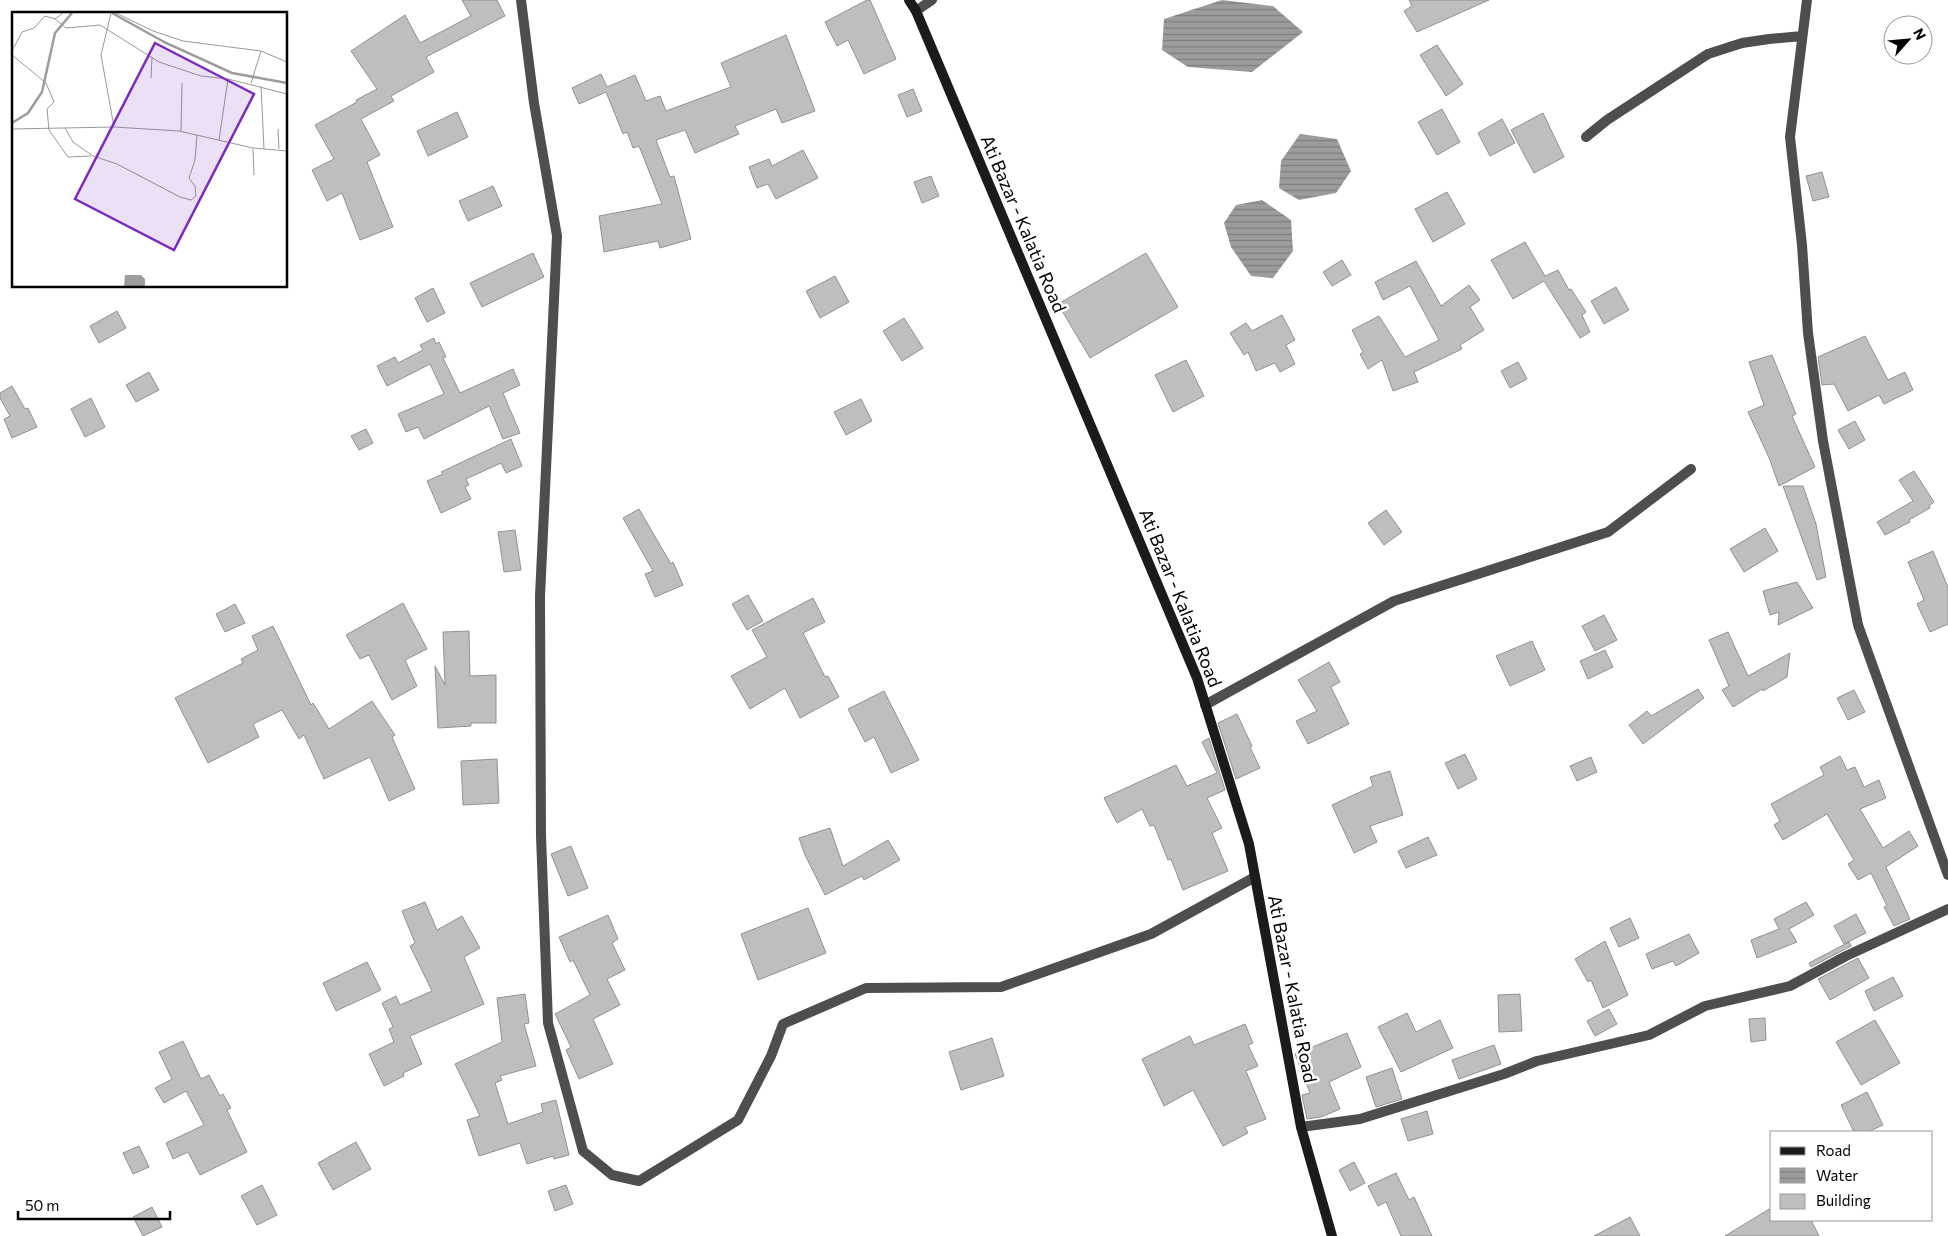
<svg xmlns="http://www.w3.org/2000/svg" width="1948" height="1236" font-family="Commissioner,sans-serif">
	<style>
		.water { fill: url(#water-rules) }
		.building { fill: #bebebe; stroke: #929292 }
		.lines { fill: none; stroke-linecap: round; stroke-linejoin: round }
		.minor { stroke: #4e4e4e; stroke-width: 10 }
		.secondary { stroke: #1b1b1b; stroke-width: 10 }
		.labels { text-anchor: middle; stroke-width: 5; stroke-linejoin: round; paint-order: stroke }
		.street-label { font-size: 18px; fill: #000; stroke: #fff }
		.inset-river { fill: none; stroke: #9c9c9c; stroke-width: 2.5 }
		.inset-road { fill: none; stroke: #999; stroke-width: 1 }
		.view { fill: #7b2cbf; fill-opacity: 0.15; stroke: #7b2cbf; stroke-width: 2.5 }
		.inset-edge { fill: none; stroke: #000; stroke-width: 2.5 }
	</style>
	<defs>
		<pattern id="water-rules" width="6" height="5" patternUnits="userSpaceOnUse" patternTransform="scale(1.25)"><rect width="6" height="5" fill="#9c9c9c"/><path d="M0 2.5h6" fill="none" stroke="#7d7d7d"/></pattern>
	</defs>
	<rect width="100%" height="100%" fill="#fff"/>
	<path class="water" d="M 1222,0 L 1273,6 L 1303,32 L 1252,72 L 1188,67 L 1162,50 L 1164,19 Z
		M 1300,134 L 1337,139 L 1351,171 L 1336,193 L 1299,200 L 1279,188 L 1281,161 Z
		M 1262,200 L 1291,220 L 1293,251 L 1273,278 L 1251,276 L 1231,247 L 1224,223 L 1236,205 Z"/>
	<path class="building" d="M 462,0 L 497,0 L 505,16 L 426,57 L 434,72 L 391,96 L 394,101 L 361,119 L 380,155 L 367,162 L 393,227 L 360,240 L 342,193 L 327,201 L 312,170 L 334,159 L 315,125 L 357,102 L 356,100 L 377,89 L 351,51 L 405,15 L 420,43 L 471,16 Z
		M 867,0 L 870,0 L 896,59 L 864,74 L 848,40 L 837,46 L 825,22 Z
		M 1409,0 L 1489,0 L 1417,32 L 1404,11 L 1412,6 Z
		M 786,35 L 815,111 L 782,123 L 776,109 L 735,126 L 739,134 L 695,153 L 685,130 L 656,140 L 670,177 L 674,176 L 691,239 L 660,248 L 658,241 L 604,252 L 599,216 L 662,204 L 639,146 L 633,148 L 627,132 L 623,134 L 606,92 L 579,104 L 572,88 L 601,74 L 607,87 L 635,75 L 646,101 L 660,96 L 666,111 L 731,87 L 721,63 Z
		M 1437,45 L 1463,84 L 1446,96 L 1420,55 Z
		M 913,89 L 922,111 L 907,117 L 898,95 Z
		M 1442,109 L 1460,142 L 1437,155 L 1418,122 Z
		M 457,112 L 468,137 L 428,156 L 417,131 Z
		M 1543,113 L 1564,157 L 1534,173 L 1511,130 Z
		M 1502,119 L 1515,143 L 1490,156 L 1478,133 Z
		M 803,150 L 818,178 L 776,199 L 768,184 L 757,188 L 749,167 L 769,159 L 772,166 Z
		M 1822,172 L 1829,197 L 1813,201 L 1806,176 Z
		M 931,176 L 939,196 L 922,203 L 914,182 Z
		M 493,186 L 502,206 L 468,221 L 459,201 Z
		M 1447,192 L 1465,224 L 1433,242 L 1415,209 Z
		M 1525,242 L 1545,276 L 1558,270 L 1569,290 L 1571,289 L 1586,312 L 1582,315 L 1590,332 L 1580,338 L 1544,281 L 1513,299 L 1491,260 Z
		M 533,253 L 544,277 L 482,307 L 470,283 Z
		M 1146,253 L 1178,307 L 1090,358 L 1058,304 Z
		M 1342,260 L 1351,275 L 1332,286 L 1323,272 Z
		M 1416,261 L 1441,306 L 1469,285 L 1480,300 L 1470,307 L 1484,330 L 1460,345 L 1462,349 L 1414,372 L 1418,382 L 1393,391 L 1382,360 L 1368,369 L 1360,354 L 1363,352 L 1352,330 L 1379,316 L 1405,357 L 1439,340 L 1410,286 L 1383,300 L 1375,282 Z
		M 835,276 L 849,302 L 820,318 L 806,291 Z
		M 1616,287 L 1629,310 L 1604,324 L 1591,301 Z
		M 433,288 L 445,313 L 427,322 L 415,298 Z
		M 117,311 L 126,328 L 99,343 L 90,326 Z
		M 1282,315 L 1295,340 L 1286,345 L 1295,364 L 1280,372 L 1275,363 L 1256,371 L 1248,352 L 1244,355 L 1230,333 L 1246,323 L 1252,331 Z
		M 904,318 L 923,348 L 902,361 L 883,331 Z
		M 1865,336 L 1888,380 L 1905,372 L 1913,390 L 1884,404 L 1879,395 L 1848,411 L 1834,384 L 1822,385 L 1818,357 Z
		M 434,338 L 436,344 L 439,342 L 446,357 L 443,358 L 460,393 L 513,369 L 520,385 L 503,393 L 520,433 L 503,439 L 489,406 L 424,439 L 418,427 L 406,432 L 398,414 L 444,394 L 430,364 L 387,386 L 377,366 L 395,357 L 398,363 L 423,350 L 420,345 Z
		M 1772,355 L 1796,414 L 1792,416 L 1815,467 L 1779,486 L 1770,460 L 1748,412 L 1764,405 L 1749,362 Z
		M 1186,360 L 1204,396 L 1173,412 L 1155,375 Z
		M 1518,362 L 1527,379 L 1510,388 L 1501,371 Z
		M 149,372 L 159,390 L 136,402 L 126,385 Z
		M 12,386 L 25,409 L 28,408 L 37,427 L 12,438 L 4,419 L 10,416 L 0,398 L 0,393 Z
		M 91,398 L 105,427 L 85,437 L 71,409 Z
		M 861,399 L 872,421 L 846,435 L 834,412 Z
		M 1855,421 L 1865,440 L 1849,449 L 1838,430 Z
		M 366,429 L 373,443 L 359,450 L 351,436 Z
		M 511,439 L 522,466 L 506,473 L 501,463 L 466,479 L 469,485 L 465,487 L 471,499 L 441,513 L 427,481 L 443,474 L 441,472 Z
		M 1914,471 L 1934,502 L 1929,506 L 1930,508 L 1909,520 L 1910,522 L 1885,535 L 1877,522 L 1913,501 L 1899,480 Z
		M 1783,486 L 1803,486 L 1816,524 L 1826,577 L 1817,580 Z
		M 639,509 L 671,564 L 673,562 L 683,585 L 655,597 L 645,574 L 653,571 L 623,518 Z
		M 1386,510 L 1402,532 L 1384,545 L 1368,523 Z
		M 1765,528 L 1778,551 L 1744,572 L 1730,549 Z
		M 515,530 L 521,570 L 504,572 L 498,532 Z
		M 1933,551 L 1948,587 L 1948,624 L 1930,632 L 1917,604 L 1924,600 L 1908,562 Z
		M 1797,582 L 1813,608 L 1778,625 L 1779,612 L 1770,615 L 1763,591 Z
		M 748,595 L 763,621 L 747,630 L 732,604 Z
		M 813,598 L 825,622 L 803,633 L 825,677 L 828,676 L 839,697 L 800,718 L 785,688 L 750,709 L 731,676 L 767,657 L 752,630 Z
		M 403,603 L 427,649 L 405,660 L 417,686 L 392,700 L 369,655 L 360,659 L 346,635 Z
		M 235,604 L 245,623 L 225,632 L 216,614 Z
		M 1604,615 L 1617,640 L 1595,651 L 1582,626 Z
		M 273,626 L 311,705 L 313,703 L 329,729 L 372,701 L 395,735 L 392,737 L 415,789 L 389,801 L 370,757 L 324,779 L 304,735 L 299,739 L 282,710 L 253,724 L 259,737 L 208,763 L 175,698 L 243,663 L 241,659 L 258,650 L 252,636 Z
		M 469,631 L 470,676 L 496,675 L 496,723 L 471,723 L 471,726 L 438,728 L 435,666 L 445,685 L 443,632 Z
		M 1728,632 L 1748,676 L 1790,653 L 1787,677 L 1763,691 L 1762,689 L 1733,707 L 1722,690 L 1729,686 L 1709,640 Z
		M 1532,641 L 1545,670 L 1510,686 L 1496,656 Z
		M 1605,650 L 1613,667 L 1588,679 L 1580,661 Z
		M 1329,662 L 1340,682 L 1331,687 L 1349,724 L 1308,744 L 1296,721 L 1317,711 L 1298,680 Z
		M 1698,689 L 1704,698 L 1643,744 L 1629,725 L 1647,711 L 1651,716 Z
		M 1854,690 L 1865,712 L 1848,720 L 1837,698 Z
		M 884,691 L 919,760 L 891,773 L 874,737 L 865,742 L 848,709 Z
		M 1237,714 L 1252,746 L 1250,747 L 1260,768 L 1236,779 L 1218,723 Z
		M 1209,738 L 1225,790 L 1207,798 L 1222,828 L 1212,833 L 1228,871 L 1183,890 L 1171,859 L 1168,860 L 1154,825 L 1150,826 L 1142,809 L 1117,823 L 1104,798 L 1176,765 L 1187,786 L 1217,773 L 1202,742 Z
		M 1465,754 L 1477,779 L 1458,789 L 1445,763 Z
		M 1840,756 L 1847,770 L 1855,767 L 1864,787 L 1879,780 L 1886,798 L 1860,809 L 1883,848 L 1909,831 L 1918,846 L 1886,867 L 1910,919 L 1894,926 L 1884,907 L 1887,906 L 1871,873 L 1858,880 L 1848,864 L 1854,860 L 1827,814 L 1783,840 L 1774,825 L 1780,821 L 1771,804 L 1824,775 L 1820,767 Z
		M 1591,757 L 1597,772 L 1577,781 L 1570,766 Z
		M 497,759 L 499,803 L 463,805 L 461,761 Z
		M 1390,771 L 1403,815 L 1370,826 L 1377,842 L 1354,853 L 1332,805 L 1373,786 L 1370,777 Z
		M 830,828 L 843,866 L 888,840 L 900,860 L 864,880 L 862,876 L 825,895 L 805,855 L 799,838 Z
		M 1428,837 L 1437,855 L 1406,868 L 1398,851 Z
		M 571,846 L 588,888 L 568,896 L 551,854 Z
		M 425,902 L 437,930 L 462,916 L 480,948 L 464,957 L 484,1004 L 410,1036 L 422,1064 L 403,1073 L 404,1076 L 384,1086 L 369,1054 L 394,1042 L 389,1029 L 393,1027 L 382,1003 L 396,996 L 400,1005 L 432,991 L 410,946 L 415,943 L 402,911 Z
		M 1806,902 L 1814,915 L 1789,929 L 1797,942 L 1757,958 L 1751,940 L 1779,929 L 1774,919 Z
		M 808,908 L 826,953 L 758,980 L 741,934 Z
		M 1856,914 L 1866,933 L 1844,944 L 1834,926 Z
		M 608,915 L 618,939 L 612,943 L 625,970 L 607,979 L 620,1005 L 593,1019 L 613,1064 L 579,1079 L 566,1050 L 571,1047 L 555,1014 L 590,995 L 573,960 L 570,962 L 559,937 Z
		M 1630,918 L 1639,938 L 1619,947 L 1610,928 Z
		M 1689,934 L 1699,953 L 1676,966 L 1673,961 L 1652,969 L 1646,954 Z
		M 1605,941 L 1628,995 L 1603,1008 L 1591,980 L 1588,982 L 1575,959 Z
		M 1849,942 L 1851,946 L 1811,967 L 1809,963 Z
		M 1858,958 L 1869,978 L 1830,1000 L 1818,979 Z
		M 367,962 L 381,990 L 336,1011 L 323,983 Z
		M 1893,977 L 1903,996 L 1874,1011 L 1865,991 Z
		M 525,994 L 529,1023 L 524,1024 L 536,1066 L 500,1076 L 502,1080 L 495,1083 L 508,1124 L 543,1112 L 541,1104 L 556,1100 L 569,1155 L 554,1159 L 553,1156 L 527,1164 L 520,1143 L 479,1156 L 467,1120 L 480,1116 L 455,1064 L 502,1042 L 497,998 Z
		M 1520,994 L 1522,1031 L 1499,1032 L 1498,995 Z
		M 1609,1009 L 1617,1024 L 1595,1036 L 1587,1021 Z
		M 1407,1013 L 1416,1032 L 1440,1020 L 1453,1048 L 1401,1072 L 1378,1027 Z
		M 1765,1018 L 1766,1040 L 1751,1042 L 1749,1019 Z
		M 1875,1020 L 1900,1063 L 1861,1085 L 1836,1042 Z
		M 1245,1024 L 1253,1043 L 1248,1045 L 1258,1066 L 1246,1071 L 1266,1119 L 1245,1127 L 1248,1133 L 1223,1146 L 1193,1090 L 1164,1106 L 1142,1059 L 1190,1036 L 1194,1045 Z
		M 1347,1033 L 1361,1067 L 1329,1082 L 1340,1109 L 1321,1117 L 1307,1119 L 1302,1095 L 1310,1093 L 1295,1054 Z
		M 992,1038 L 1004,1076 L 961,1090 L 949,1052 Z
		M 183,1041 L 201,1079 L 209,1075 L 220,1096 L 223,1094 L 231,1108 L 227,1110 L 247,1152 L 200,1175 L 188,1152 L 173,1159 L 166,1143 L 204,1125 L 186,1091 L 164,1103 L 155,1088 L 172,1079 L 159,1052 Z
		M 1494,1045 L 1501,1064 L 1459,1079 L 1452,1060 Z
		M 1392,1068 L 1402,1099 L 1376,1107 L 1366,1077 Z
		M 1867,1092 L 1883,1125 L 1868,1132 L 1854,1132 L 1841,1105 Z
		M 1427,1111 L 1433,1134 L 1408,1141 L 1401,1119 Z
		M 356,1142 L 371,1169 L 333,1190 L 318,1163 Z
		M 139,1146 L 149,1167 L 133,1174 L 123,1153 Z
		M 1354,1162 L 1365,1183 L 1350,1191 L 1339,1170 Z
		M 1396,1173 L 1409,1200 L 1414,1197 L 1432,1236 L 1401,1236 L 1386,1202 L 1378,1206 L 1368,1186 Z
		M 262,1185 L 277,1215 L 257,1225 L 241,1196 Z
		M 566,1185 L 573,1204 L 555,1211 L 548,1191 Z
		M 152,1207 L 162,1227 L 143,1236 L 133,1217 Z
		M 1771,1208 L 1772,1220 L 1811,1220 L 1819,1236 L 1725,1236 Z
		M 1630,1217 L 1640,1236 L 1594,1236 Z"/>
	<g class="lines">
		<path class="minor" d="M 521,0 L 534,103 L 557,236 L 540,596 L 541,836 L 548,1023 L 583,1151 L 612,1175 L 639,1181 L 738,1120 L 771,1056 L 783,1024 L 866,988 L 1001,987 L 1151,934 L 1255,877
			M 1807,0 L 1790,137 L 1802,245 L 1808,333 L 1823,441 L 1858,625 L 1948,875
			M 916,11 L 932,0
			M 1586,137 L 1607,120 L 1708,54 L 1742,43 L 1769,39 L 1802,36
			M 1205,705 L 1394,601 L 1608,532 L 1691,469
			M 1301,1127 L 1360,1119 L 1504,1074 L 1537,1061 L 1649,1035 L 1705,1006 L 1790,986 L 1846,956 L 1948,909"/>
		<path class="secondary" d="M 909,0 L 916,11 L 1197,678 L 1249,844 L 1301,1127 L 1332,1236"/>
	</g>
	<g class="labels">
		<g class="street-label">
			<text transform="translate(1023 224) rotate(67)" y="6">Ati Bazar - Kalatia Road</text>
			<text transform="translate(1180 598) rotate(68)" y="6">Ati Bazar - Kalatia Road</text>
			<text transform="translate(1292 989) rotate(79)" y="6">Ati Bazar - Kalatia Road</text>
		</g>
	</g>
	<g transform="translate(12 12)">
		<rect width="275" height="275" fill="#fff"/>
		<path d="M 113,263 L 129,263 L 133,267 L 133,274 L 112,274 Z" fill="#9c9c9c"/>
		<path class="inset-river" d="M 100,1 L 154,31 L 220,61 L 275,71M 0,111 L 16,101 L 30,80 L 43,21 L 60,1"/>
		<path class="inset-road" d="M 99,1 L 89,43 L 102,115M 104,1 L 141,19 L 171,29 L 249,39 L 275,50M 43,7 L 54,16 L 88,13 L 147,50 L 189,64 L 216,67M 0,39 L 10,20 L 22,16 L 33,4 L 43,7 L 51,1M 0,43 L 34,71 L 42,90 L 35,97 L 37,118 L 56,145 L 79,144M 139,66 L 140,45M 239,71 L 249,39M 249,74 L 252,137M 53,116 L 61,130 L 81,144 L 105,152 L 168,185 L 179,188 L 184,184 L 183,174 L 177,166 L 183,148 L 185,123M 0,117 L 102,115 L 167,119 L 241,136 L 275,139M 266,117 L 267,137M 169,120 L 170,71M 207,128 L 216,67 L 275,82M 241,137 L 242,163"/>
		<path class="view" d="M 143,31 L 242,82 L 162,238 L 63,187 Z"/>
		<rect width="275" height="275" class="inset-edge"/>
	</g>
	<rect x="1770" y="1131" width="162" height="90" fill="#ffffff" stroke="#999999"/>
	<rect x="1780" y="1147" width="25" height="8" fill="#1b1b1b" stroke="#999999"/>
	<text x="1816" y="1156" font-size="15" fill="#000000">Road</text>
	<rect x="1780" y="1168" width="25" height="15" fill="url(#water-rules)" stroke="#999999"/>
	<text x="1816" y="1181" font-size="15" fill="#000000">Water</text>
	<rect x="1780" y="1194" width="25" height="15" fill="#bebebe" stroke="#999999"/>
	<text x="1816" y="1206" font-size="15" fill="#000000">Building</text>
	<g transform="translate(1908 40) rotate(63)"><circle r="24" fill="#ffffff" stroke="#999999"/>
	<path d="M0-4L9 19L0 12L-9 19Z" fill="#000000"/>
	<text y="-8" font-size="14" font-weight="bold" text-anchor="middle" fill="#000000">N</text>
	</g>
	<path d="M18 1211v8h152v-8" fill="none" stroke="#000000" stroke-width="2.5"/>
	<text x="25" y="1211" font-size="15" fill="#000000" stroke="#ffffff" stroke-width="4" paint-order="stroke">50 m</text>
</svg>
